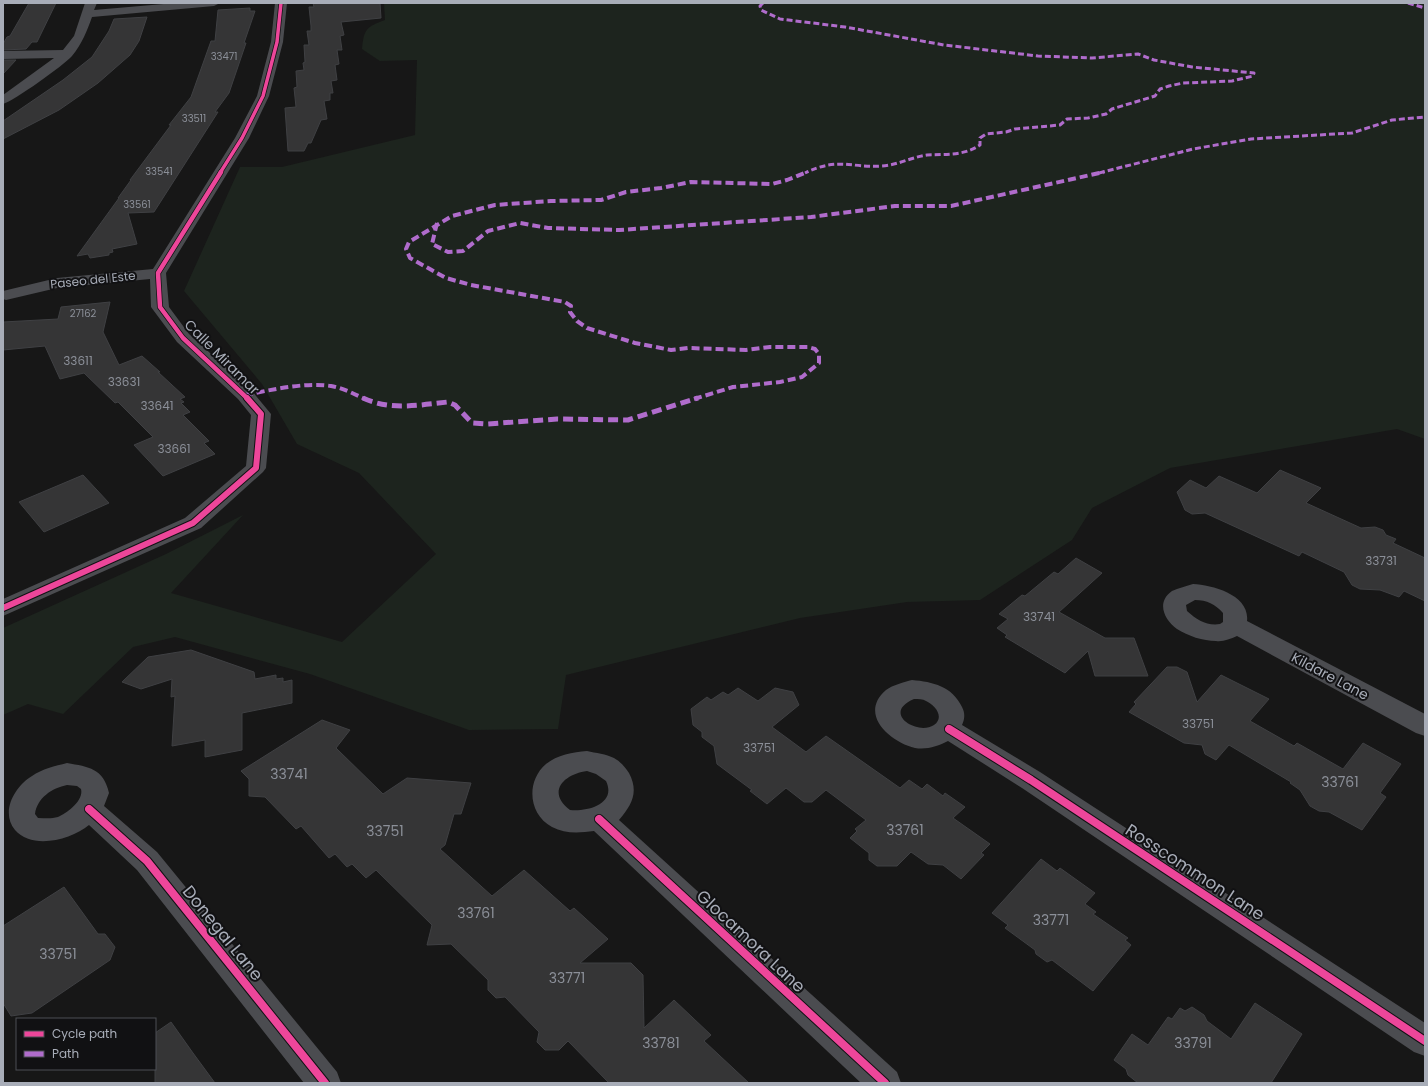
<svg xmlns="http://www.w3.org/2000/svg" width="1428" height="1086" font-family="Poppins,sans-serif">
	<style>
		.green { fill: #1d241e }
		.building { fill: #353536; stroke: #3f4043 }
		.lines { fill: none; stroke-linecap: round; stroke-linejoin: round }
		.minor { fill: #4b4c50; fill-rule: evenodd }
		.quiet-far2 { stroke: #b06ccc; stroke-width: 3; stroke-dasharray: 6 3; stroke-linecap: butt }
		.quiet-far1 { stroke: #b06ccc; stroke-width: 4; stroke-dasharray: 8 4; stroke-linecap: butt }
		.quiet { stroke: #b06ccc; stroke-width: 5; stroke-dasharray: 10 5; stroke-linecap: butt }
		.cycleway-far3-casing { stroke: #111113; stroke-width: 5 }
		.cycleway-far2-casing { stroke: #111113; stroke-width: 6 }
		.cycleway-far1-casing { stroke: #111113; stroke-width: 8 }
		.cycleway-casing { stroke: #111113; stroke-width: 10 }
		.cycleway-far3 { stroke: #ed469a; stroke-width: 3.5 }
		.cycleway-far2 { stroke: #ed469a; stroke-width: 4.5 }
		.cycleway-far1 { stroke: #ed469a; stroke-width: 6 }
		.cycleway { stroke: #ed469a; stroke-width: 8 }
		.labels { text-anchor: middle; stroke-width: 4; stroke-linejoin: round; paint-order: stroke }
		.far-number-label { font-size: 10px; fill: #8b8f98 }
		.far-street-label { font-size: 12px; fill: #a8adb8; stroke: #111113 }
		.number-label { font-size: 12px; fill: #8b8f98 }
		.street-label { font-size: 14px; fill: #a8adb8; stroke: #111113 }
		.near-number-label { font-size: 14px; fill: #8b8f98 }
		.near-street-label { font-size: 17px; fill: #a8adb8; stroke: #111113 }
	</style>
	<rect width="100%" height="100%" fill="#171717"/>
	<path class="green" d="M 384,3 L 1425,3 L 1425,439 L 1397,429 L 1170,468 L 1092,508 L 1072,540 L 980,600 L 907,602 L 800,618 L 566,675 L 558,729 L 469,730 L 310,674 L 175,637 L 133,647 L 63,714 L 28,704 L 3,715 L 3,628 L 166,554 L 243,515 L 171,593 L 342,642 L 436,554 L 359,473 L 297,444 L 262,384 L 184,291 L 240,167 L 282,167 L 415,135 L 417,60 L 380,61 L 362,49 C 364,29 366,27 385,20 Z"/>
	<path class="building" d="M 29,3 L 56,3 L 37,42 L 32,42 L 26,49 L 3,50 L 3,44 L 7,37 L 10,36 Z
		M 313,3 L 380,3 L 381,18 L 341,22 L 344,35 L 340,36 L 342,50 L 337,50 L 339,64 L 335,65 L 337,80 L 331,81 L 333,93 L 330,93 L 330,100 L 324,101 L 327,119 L 321,120 L 311,143 L 308,143 L 304,151 L 288,151 L 285,108 L 296,107 L 294,88 L 297,87 L 296,71 L 304,70 L 303,63 L 305,62 L 304,45 L 309,45 L 307,31 L 311,31 L 311,26 L 309,7 L 314,7 Z
		M 250,8 L 250,11 L 255,11 L 244,43 L 246,43 L 229,93 L 215,112 L 218,112 L 154,212 L 128,213 L 137,244 L 112,249 L 113,252 L 109,253 L 109,255 L 90,258 L 88,254 L 77,256 L 119,198 L 118,198 L 131,180 L 130,180 L 171,125 L 169,125 L 191,97 L 211,41 L 215,41 L 218,10 Z
		M 147,17 L 139,41 L 130,55 L 98,83 L 59,110 L 3,139 L 3,121 L 63,80 L 92,57 L 109,31 L 114,19 Z
		M 3,60 L 16,60 L 3,74 Z
		M 110,302 L 103,332 L 119,365 L 142,356 L 160,372 L 158,372 L 185,397 L 180,399 L 184,402 L 181,403 L 190,412 L 183,415 L 209,441 L 204,443 L 215,454 L 163,476 L 134,445 L 153,437 L 118,402 L 115,403 L 84,373 L 60,379 L 45,346 L 3,350 L 3,322 L 58,319 L 61,307 Z
		M 1280,470 L 1321,488 L 1306,503 L 1361,528 L 1375,527 L 1383,530 L 1386,535 L 1396,539 L 1393,543 L 1425,558 L 1425,601 L 1404,591 L 1399,597 L 1380,590 L 1360,589 L 1352,585 L 1344,572 L 1302,552 L 1299,556 L 1205,513 L 1192,514 L 1185,510 L 1177,492 L 1190,480 L 1206,488 L 1219,476 L 1257,493 Z
		M 83,475 L 109,503 L 44,532 L 19,502 Z
		M 1076,558 L 1102,573 L 1059,612 L 1105,638 L 1134,638 L 1148,676 L 1095,676 L 1088,651 L 1065,673 L 1005,637 L 1007,635 L 997,628 L 1008,619 L 999,614 L 1022,595 L 1025,596 L 1054,572 L 1058,574 Z
		M 191,650 L 254,672 L 255,679 L 276,675 L 276,679 L 283,678 L 283,682 L 292,680 L 292,703 L 242,713 L 242,750 L 205,757 L 205,740 L 172,746 L 175,696 L 171,697 L 172,679 L 141,689 L 122,682 L 148,657 Z
		M 1167,667 L 1177,667 L 1187,672 L 1197,702 L 1221,675 L 1269,699 L 1250,721 L 1294,746 L 1297,743 L 1343,769 L 1363,743 L 1401,764 L 1380,793 L 1386,797 L 1362,830 L 1329,812 L 1319,811 L 1310,806 L 1300,790 L 1290,783 L 1291,782 L 1229,745 L 1216,760 L 1205,754 L 1202,745 L 1184,743 L 1129,712 L 1136,704 L 1134,702 Z
		M 738,688 L 758,701 L 775,688 L 793,692 L 799,705 L 772,727 L 806,752 L 826,736 L 900,788 L 909,780 L 922,789 L 927,784 L 943,796 L 945,793 L 965,807 L 953,818 L 990,844 L 981,853 L 984,855 L 961,879 L 943,865 L 928,864 L 911,852 L 897,866 L 877,866 L 869,860 L 869,853 L 850,838 L 857,831 L 855,829 L 866,820 L 826,790 L 812,802 L 804,802 L 786,788 L 767,804 L 750,791 L 752,790 L 717,764 L 714,746 L 702,737 L 702,732 L 693,725 L 691,709 L 707,697 L 711,700 L 723,692 L 728,695 Z
		M 322,720 L 350,730 L 336,748 L 383,794 L 407,778 L 471,783 L 461,814 L 454,814 L 445,845 L 440,849 L 492,896 L 524,870 L 570,911 L 574,908 L 608,939 L 580,963 L 631,963 L 643,975 L 644,1028 L 674,1000 L 711,1035 L 704,1041 L 749,1083 L 609,1083 L 568,1041 L 559,1050 L 545,1050 L 537,1042 L 539,1032 L 505,997 L 496,998 L 488,990 L 488,980 L 451,944 L 427,945 L 432,925 L 376,870 L 366,878 L 352,864 L 347,867 L 335,854 L 329,858 L 301,826 L 296,829 L 265,797 L 249,796 L 249,779 L 241,771 Z
		M 1041,859 L 1057,871 L 1060,868 L 1095,893 L 1085,904 L 1096,912 L 1093,914 L 1128,938 L 1125,940 L 1131,945 L 1093,991 L 1052,960 L 1047,962 L 1036,954 L 1035,950 L 1005,928 L 1008,925 L 992,913 Z
		M 64,887 L 98,934 L 105,934 L 115,947 L 110,960 L 32,1013 L 11,1016 L 3,1003 L 3,926 Z
		M 1255,1003 L 1302,1034 L 1271,1083 L 1138,1083 L 1128,1075 L 1126,1069 L 1114,1060 L 1132,1034 L 1148,1045 L 1168,1017 L 1172,1019 L 1180,1008 L 1185,1011 L 1192,1007 L 1204,1015 L 1207,1021 L 1231,1039 Z
		M 171,1022 L 193,1053 L 215,1083 L 155,1083 L 155,1033 Z"/>
	<g class="lines">
		<path class="minor" d="M 85,3 L 97,3 L 94,10 L 175,3 L 220,3 L 214,6 L 92,17 C 87,31 82,44 72,56 C 64,65 14,101 3,104 L 3,95 L 54,58 L 3,59 L 3,51 L 63,50 L 74,36 Z
			M 275,3 L 287,3 L 283,42 L 269,96 L 249,138 L 166,273 L 169,307 L 189,334 L 252,391 L 271,414 L 266,468 L 263,472 L 201,528 L 3,616 L 3,599 L 185,518 L 246,466 L 251,415 L 238,399 L 177,342 L 151,307 L 150,279 L 57,288 L 6,300 L 3,299 L 3,291 L 57,278 L 153,269 L 235,138 L 257,96 L 271,42 Z
			M 1193,584 C 1213,585 1250,595 1247,621 L 1425,714 L 1425,736 L 1416,733 L 1237,636 C 1230,639 1223,642 1216,641 C 1203,641 1188,636 1177,629 C 1164,620 1156,602 1172,591 C 1178,588 1187,586 1193,584 ZM 1195,600 C 1207,600 1215,604 1223,613 L 1223,622 L 1220,624 C 1207,626 1197,620 1187,611 L 1186,605 Z
			M 912,680 C 933,682 952,686 962,707 C 965,713 965,718 962,725 L 1040,772 L 1425,1023 L 1425,1056 L 1414,1052 L 1022,788 L 948,741 C 938,746 927,750 915,748 C 890,742 858,714 886,690 C 893,685 904,682 912,680 ZM 914,699 C 918,699 923,699 926,701 C 935,705 945,717 934,725 C 917,736 881,713 914,699 Z
			M 587,751 C 596,753 606,754 614,758 C 621,762 625,767 629,773 C 639,792 632,805 619,820 L 897,1072 L 901,1083 L 861,1083 L 594,831 C 579,833 565,834 552,827 C 528,814 526,781 546,764 C 557,755 573,752 587,751 ZM 587,771 L 596,774 L 606,781 C 617,804 587,812 570,810 C 546,792 564,774 587,771 Z
			M 67,763 C 89,767 103,768 109,793 L 104,806 L 157,852 L 337,1072 L 341,1083 L 304,1083 L 137,870 L 89,825 C 71,840 32,850 15,830 C 0,812 15,786 32,776 C 42,769 55,766 67,763 ZM 67,785 L 77,786 L 81,789 C 84,801 67,813 58,817 C 51,819 45,818 38,818 L 35,814 C 37,798 52,788 67,785 Z"/>
		<path class="quiet-far2" d="M 763,3 L 760,6 L 761,10 L 780,19 L 845,27 L 944,45 L 1038,56 L 1092,58 L 1138,54 L 1154,60 L 1192,67 L 1254,73 L 1253,76 L 1232,81 L 1183,83 L 1169,86 L 1160,89 L 1155,96 L 1112,109 L 1106,114 L 1088,118 L 1067,119 L 1060,125 L 1015,129 L 1006,132 L 986,134 L 980,138 L 980,145 C 964,156 945,154 927,155 C 912,157 898,165 882,166 C 850,168 838,157 805,173
			M 1408,3 L 1425,8
			M 1099,173 L 1193,149 L 1251,139 L 1352,133 L 1392,120 L 1425,117"/>
		<path class="quiet-far1" d="M 437,223 L 432,244 L 448,252 L 463,251 L 488,231 L 520,223 L 548,228 L 619,230 L 811,217 L 895,206 L 951,206 L 1104,172
			M 245,395 C 271,390 304,382 331,386 C 343,388 354,394 365,399
			M 694,399 L 733,387 L 780,382 L 802,377 L 819,363 L 819,354 L 815,349 L 808,347 L 770,347 L 746,350 L 688,348 L 671,350 L 635,343 L 587,328 L 577,321 L 570,312 L 571,306 L 565,302 L 471,285 L 446,278 L 410,258 L 406,249 L 409,242 L 452,216 L 495,205 L 551,201 L 601,200 L 626,192 L 661,188 L 691,182 L 772,184 L 787,180 L 807,172"/>
		<path class="quiet" d="M 363,398 C 391,411 418,405 448,402 L 455,405 L 472,423 L 487,424 L 557,419 L 628,420 L 698,398"/>
		<defs>
			<path id="cycleway-far3" d="M 220,173 L 242,138 L 263,96 L 277,42 L 281,3"/>
			<path id="cycleway-far2" d="M 221,172 L 158,273 L 160,307 L 183,338 L 248,399"/>
			<path id="cycleway-far1" d="M 3,608 L 193,523 L 256,468 L 261,414 L 247,398"/>
			<path id="cycleway" d="M 949,729 L 1031,780 L 1425,1041
				M 89,809 L 147,861 L 325,1083
				M 599,819 L 885,1083"/>
		</defs>
		<use href="#cycleway-far3" class="cycleway-far3-casing"/>
		<use href="#cycleway-far2" class="cycleway-far2-casing"/>
		<use href="#cycleway-far1" class="cycleway-far1-casing"/>
		<use href="#cycleway" class="cycleway-casing"/>
		<use href="#cycleway-far3" class="cycleway-far3"/>
		<use href="#cycleway-far2" class="cycleway-far2"/>
		<use href="#cycleway-far1" class="cycleway-far1"/>
		<use href="#cycleway" class="cycleway"/>
	</g>
	<g class="labels">
		<g class="far-number-label">
			<text x="224" y="60">33471</text>
			<text x="194" y="122">33511</text>
			<text x="159" y="175">33541</text>
			<text x="137" y="208">33561</text>
			<text x="83" y="317">27162</text>
		</g>
		<g class="far-street-label">
			<text transform="translate(93 280) rotate(-6)" y="4">Paseo del Este</text>
		</g>
		<g class="number-label">
			<text x="78" y="365">33611</text>
			<text x="124" y="386">33631</text>
			<text x="157" y="410">33641</text>
			<text x="174" y="453">33661</text>
			<text x="1381" y="565">33731</text>
			<text x="1039" y="621">33741</text>
			<text x="1198" y="728">33751</text>
			<text x="759" y="752">33751</text>
		</g>
		<g class="street-label">
			<text transform="translate(222 357) rotate(45)" y="5">Calle Miramar</text>
			<text transform="translate(1330 676) rotate(28)" y="5">Kildare Lane</text>
		</g>
		<g class="near-number-label">
			<text x="289" y="779">33741</text>
			<text x="1340" y="787">33761</text>
			<text x="905" y="835">33761</text>
			<text x="385" y="836">33751</text>
			<text x="476" y="918">33761</text>
			<text x="1051" y="925">33771</text>
			<text x="58" y="959">33751</text>
			<text x="567" y="983">33771</text>
			<text x="661" y="1048">33781</text>
			<text x="1193" y="1048">33791</text>
		</g>
		<g class="near-street-label">
			<text transform="translate(1195 872) rotate(33)" y="6">Rosscommon Lane</text>
			<text transform="translate(223 933) rotate(51)" y="6">Donegal Lane</text>
			<text transform="translate(751 941) rotate(43)" y="6">Glocamora Lane</text>
		</g>
	</g>
	<rect width="1428" height="1086" fill="none" stroke="#a8adb8" stroke-width="8"/>
	<rect x="16" y="1018" width="140" height="52" fill="#111113" stroke="#4d4f55"/>
	<rect x="24" y="1031" width="20" height="6" fill="#ed469a" stroke="#4d4f55"/>
	<text x="52" y="1038" font-size="12" fill="#a8adb8">Cycle path</text>
	<rect x="24" y="1051" width="20" height="6" fill="#b06ccc" stroke="#4d4f55"/>
	<text x="52" y="1058" font-size="12" fill="#a8adb8">Path</text>
</svg>
